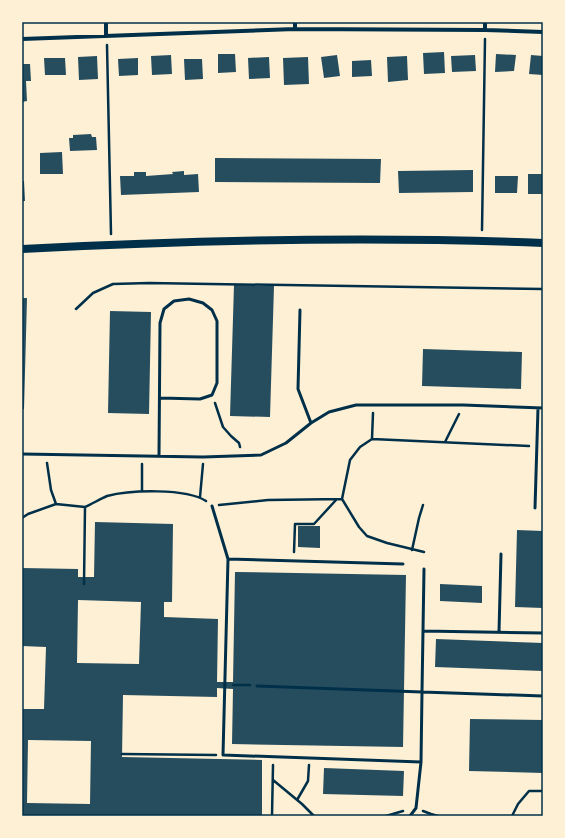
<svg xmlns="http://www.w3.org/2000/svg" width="565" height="838" font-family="'Times New Roman',serif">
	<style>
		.building { fill: #264d5e; fill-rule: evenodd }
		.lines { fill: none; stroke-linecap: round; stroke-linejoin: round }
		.path { stroke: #003049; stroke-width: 2.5 }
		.service { stroke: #003049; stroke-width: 3 }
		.minor { stroke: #003049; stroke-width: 4 }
		.secondary { stroke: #003049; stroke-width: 8 }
		.neatline { fill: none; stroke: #003049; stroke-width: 1.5 }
	</style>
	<rect width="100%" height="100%" fill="#fdf0d5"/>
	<path class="building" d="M 444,52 L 445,73 L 424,74 L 423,53 Z
		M 218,54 L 235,54 L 236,72 L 218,73 Z
		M 496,54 L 516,55 L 514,71 L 495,72 Z
		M 171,55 L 172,74 L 152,75 L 151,56 Z
		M 337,55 L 340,76 L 324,78 L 321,57 Z
		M 475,55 L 476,71 L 452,72 L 451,56 Z
		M 531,55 L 543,56 L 543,75 L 529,74 Z
		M 97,56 L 98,79 L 79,80 L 78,57 Z
		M 407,56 L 408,80 L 388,82 L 387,57 Z
		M 269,57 L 270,78 L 249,79 L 248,58 Z
		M 308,57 L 309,84 L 284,85 L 283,58 Z
		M 44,58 L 65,58 L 66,75 L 45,75 Z
		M 138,58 L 138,75 L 119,76 L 118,59 Z
		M 184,59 L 202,59 L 203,79 L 185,80 Z
		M 371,60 L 372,76 L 352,77 L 352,61 Z
		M 22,64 L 30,64 L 31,81 L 26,81 L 27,101 L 22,102 Z
		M 91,134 L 92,137 L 96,137 L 97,150 L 70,151 L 69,138 L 73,138 L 73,135 Z
		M 62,152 L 63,174 L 40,174 L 40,153 Z
		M 215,158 L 381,159 L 380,183 L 215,182 Z
		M 473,170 L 473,192 L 399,193 L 398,171 Z
		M 184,171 L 184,175 L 198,174 L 199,192 L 121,195 L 120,176 L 134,176 L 134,172 L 146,172 L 146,176 L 173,174 L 172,172 Z
		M 528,174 L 543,174 L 543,194 L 528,194 Z
		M 495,176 L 518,176 L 517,193 L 495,193 Z
		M 22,181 L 24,181 L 25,201 L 22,201 Z
		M 234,285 L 274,286 L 270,417 L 230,416 Z
		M 22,298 L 27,298 L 24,409 L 22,409 Z
		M 110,311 L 151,312 L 149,414 L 108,413 Z
		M 423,349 L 522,352 L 521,389 L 422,386 Z
		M 95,522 L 173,524 L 172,602 L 164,602 L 164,617 L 218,619 L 217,682 L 233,682 L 235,572 L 406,575 L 403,747 L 232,744 L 233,689 L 217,688 L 217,697 L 123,695 L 122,757 L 262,760 L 262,816 L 22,816 L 22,709 L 44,709 L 46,647 L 22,646 L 22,568 L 78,569 L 78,577 L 94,577 ZM 78,600 L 141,602 L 139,664 L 77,663 ZM 28,740 L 91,741 L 90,804 L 27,803 Z
		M 298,526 L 320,526 L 320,548 L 298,547 Z
		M 517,530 L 543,531 L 543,608 L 515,607 Z
		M 440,584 L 482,586 L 482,603 L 440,601 Z
		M 436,639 L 543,643 L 543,671 L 435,667 Z
		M 470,719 L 543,720 L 543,773 L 469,771 Z
		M 324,768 L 404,771 L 403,796 L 323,794 Z"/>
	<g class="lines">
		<path class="path" d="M 107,45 L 111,234
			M 482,230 L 485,39
			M 76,309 L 93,293 L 113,284 L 149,283 L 543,289
			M 215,403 L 223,427 L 231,436 L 239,443 L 240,447
			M 372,439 L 373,413
			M 445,442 L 459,414
			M 47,463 L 51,490 L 56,504 L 85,507 L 84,584
			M 142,464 L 142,491
			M 200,497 L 203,464
			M 342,499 L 359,527 L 367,536 L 387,543 L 424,552
			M 219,505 L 268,500 L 342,499 L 350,460 L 360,447 L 372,439 L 529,446
			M 85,507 C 92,504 100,499 107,496 C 130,490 186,488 206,501
			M 22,518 L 28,514 L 56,504
			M 412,550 L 419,518 L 423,505
			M 294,552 L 295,524 L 314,524 L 336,500
			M 233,685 L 250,685
			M 122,754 L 216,755
			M 273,780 L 302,804 L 314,816
			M 297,800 L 308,781 L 309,765
			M 423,811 L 431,814 L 438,816
			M 272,816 L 273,765
			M 386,816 L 403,811
			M 512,816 L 518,804 L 529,791 L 543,791"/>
		<path class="service" d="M 300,310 L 298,389 L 311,423
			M 22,454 L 203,457 L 261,455 L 286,443 L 311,423 L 329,412 L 356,405 L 463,405 L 543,408
			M 159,456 L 160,323 L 164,309 L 174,301 L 189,299 L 203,303 L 212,310 L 217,321 L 217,383 L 212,395 L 200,399 L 160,398
			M 212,506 L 228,559 L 223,755 L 421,762
			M 535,508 L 538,408
			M 228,559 L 403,564
			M 423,631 L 543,633
			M 499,632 L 501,554
			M 257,686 L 422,692 L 424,569
			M 410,816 L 416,808 L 421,762 L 422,692 L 543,696"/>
		<path class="minor" d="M 106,22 L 106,36
			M 295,29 L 295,22
			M 485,30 L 485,22
			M 22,39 L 295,29 L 485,30 L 543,32"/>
		<path class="secondary" d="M 22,249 C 195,240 369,236 543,243"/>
	</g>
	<rect width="565" height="838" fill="none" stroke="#fdf0d5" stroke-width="46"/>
	<rect x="23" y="23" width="519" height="792" class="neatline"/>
</svg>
